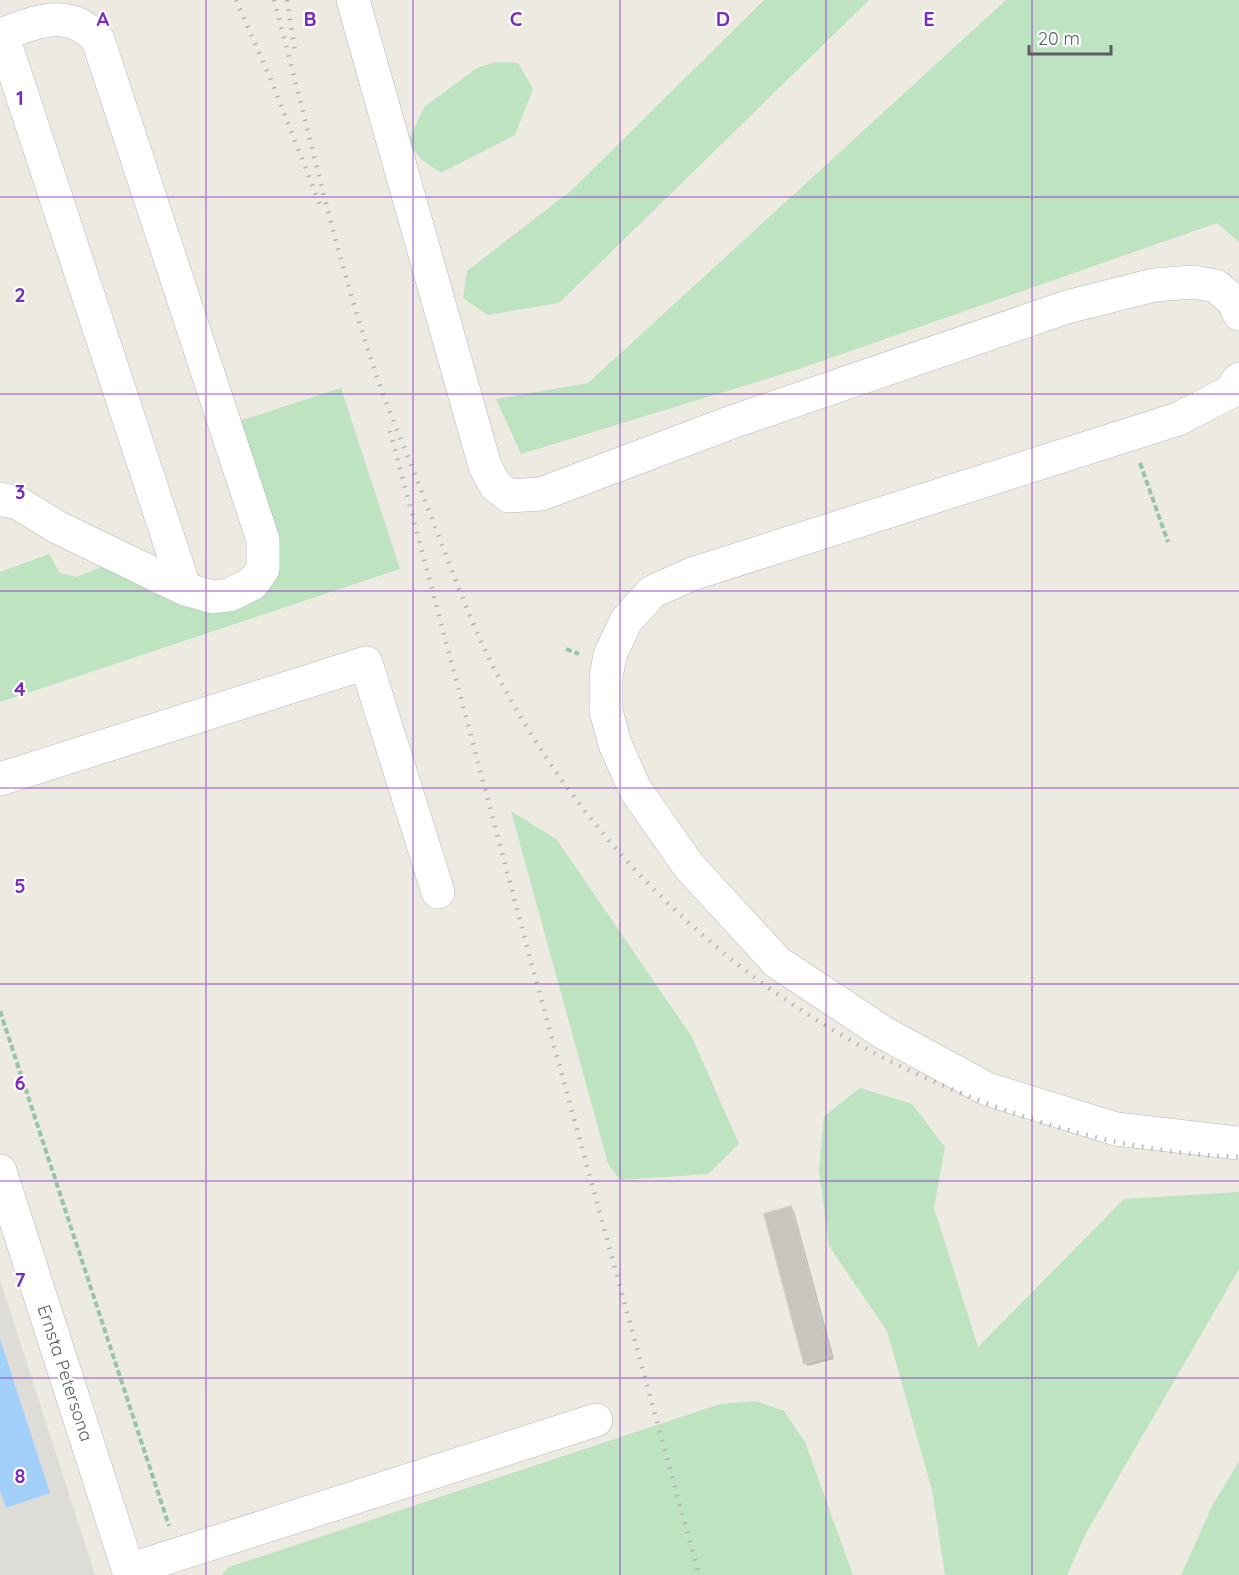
<svg xmlns="http://www.w3.org/2000/svg" width="1239" height="1575" font-family="Quicksand,sans-serif">
	<style>
		.industrial { fill: #dddcd6 }
		.green { fill: #bee3c0 }
		.water { fill: #a2d0fb }
		.shadow { fill: #0003 }
		.building { fill: #c8c4be; stroke: #d0ccc0; stroke-width: 1.5 }
		.lines { fill: none; stroke-linecap: round; stroke-linejoin: round }
		.minor-casing { stroke: #b4b7bb; stroke-width: 34 }
		.path { stroke: #98c3a6; stroke-width: 4; stroke-dasharray: 6 3; stroke-linecap: butt }
		.minor { stroke: #fff; stroke-width: 33 }
		.rail { stroke: #b2b3b3; stroke-width: 4.5; stroke-dasharray: 1.5 8; stroke-linecap: butt }
		.grid { fill: none; stroke: #7b2cbf; stroke-width: 1.5; stroke-opacity: 0.55 }
		.labels { text-anchor: middle; stroke-width: 4.5; stroke-linejoin: round; paint-order: stroke }
		.street-label { font-size: 18px; fill: #5a5d61; stroke: #fff }
		.grid-label { font-size: 20px; text-anchor: middle; font-weight: bold; fill: #7b2cbf; stroke: #fff; stroke-width: 4.5; stroke-linejoin: round; paint-order: stroke }
	</style>
	<rect width="100%" height="100%" fill="#eceae1"/>
	<path class="industrial" d="M 0,1280 L 95,1575 L 0,1575 Z"/>
	<path class="green" d="M 764,0 L 869,0 L 559,303 L 488,315 L 463,298 L 467,271 L 573,189 Z
		M 1006,0 L 1239,0 L 1239,242 L 1217,223 L 799,369 L 521,454 L 496,399 L 588,383 Z
		M 495,62 L 518,63 L 533,89 L 515,135 L 441,173 L 421,159 L 408,142 L 424,107 L 477,68 Z
		M 341,388 L 400,569 L 0,702 L 0,572 L 49,554 L 60,573 L 76,577 L 112,563 L 150,592 L 210,611 L 259,593 L 233,423 Z
		M 511,811 L 557,840 L 692,1037 L 739,1144 L 708,1174 L 620,1180 L 608,1164 Z
		M 860,1088 L 912,1104 L 945,1147 L 934,1208 L 978,1347 L 1124,1199 L 1239,1192 L 1239,1269 L 1085,1535 L 1067,1575 L 945,1575 L 932,1490 L 887,1331 L 829,1246 L 819,1170 L 824,1116 Z
		M 756,1401 L 784,1411 L 805,1442 L 853,1575 L 222,1575 L 229,1567 L 720,1404 Z
		M 1239,1462 L 1239,1575 L 1181,1575 L 1213,1504 Z"/>
	<path class="water" d="M 0,1339 L 50,1493 L 6,1508 L 0,1490 Z"/>
	<path class="shadow" d="M 791,1208 L 794,1211 L 834,1359 L 808,1366 L 805,1363 Z"/>
	<path class="building" d="M 791,1206 L 831,1356 L 804,1364 L 764,1214 Z"/>
	<g class="lines">
		<defs>
			<path id="minor" d="M 353,0 L 485,466 L 495,485 L 509,496 L 541,494 L 732,422 L 1067,307 L 1154,285 L 1193,282 L 1216,286 L 1234,302 L 1239,314
				M 2,34 L 185,589
				M 0,35 C 37,22 69,6 98,40 L 263,540 L 263,569 L 252,584 L 229,595 L 213,597 L 185,589 L 57,527 L 18,503 L 0,499
				M 1239,379 L 1230,392 L 1178,419 L 692,574 L 652,592 L 626,621 L 610,655 L 606,677 L 606,711 L 615,744 L 635,789 L 688,865 L 777,962 L 884,1033 L 987,1089 L 1116,1129 L 1239,1143
				M 0,779 L 366,663 L 438,892
				M 0,1171 L 130,1575
				M 129,1570 L 596,1420"/>
		</defs>
		<use href="#minor" class="minor-casing"/>
		<path class="path" d="M 1140,463 L 1168,542
			M 566,649 L 579,654
			M 0,1011 L 169,1526"/>
		<use href="#minor" class="minor"/>
		<path class="rail" d="M 236,0 L 271,80 L 322,210
			M 274,0 C 307,121 333,246 373,365 C 389,414 411,462 429,511 C 447,557 464,604 484,648 C 569,828 721,980 900,1066 C 1006,1117 1121,1153 1239,1157
			M 287,0 L 295,52
			M 390,431 L 527,947 L 699,1575"/>
	</g>
	<path class="grid" d="M 206,0 L 206,1575M 413,0 L 413,1575M 620,0 L 620,1575M 826,0 L 826,1575M 1032,0 L 1032,1575M 0,197 L 1239,197M 0,394 L 1239,394M 0,591 L 1239,591M 0,788 L 1239,788M 0,984 L 1239,984M 0,1181 L 1239,1181M 0,1378 L 1239,1378"/>
	<g class="labels">
		<g class="street-label">
			<text transform="translate(65 1373) rotate(72)" y="6">Ernsta Petersona</text>
		</g>
	</g>
	<g class="grid-label">
		<text x="103" y="26">A</text>
		<text x="310" y="26">B</text>
		<text x="516" y="26">C</text>
		<text x="723" y="26">D</text>
		<text x="929" y="26">E</text>
		<text x="20" y="105">1</text>
		<text x="20" y="302">2</text>
		<text x="20" y="499">3</text>
		<text x="20" y="696">4</text>
		<text x="20" y="893">5</text>
		<text x="20" y="1090">6</text>
		<text x="20" y="1287">7</text>
		<text x="20" y="1483">8</text>
	</g>
	<path d="M1029 45v9h82v-9" fill="none" stroke="#5a5d61" stroke-width="3"/>
	<text x="1038" y="45" font-size="18" fill="#5a5d61" stroke="#ffffff" stroke-width="4.5" paint-order="stroke">20 m</text>
</svg>
